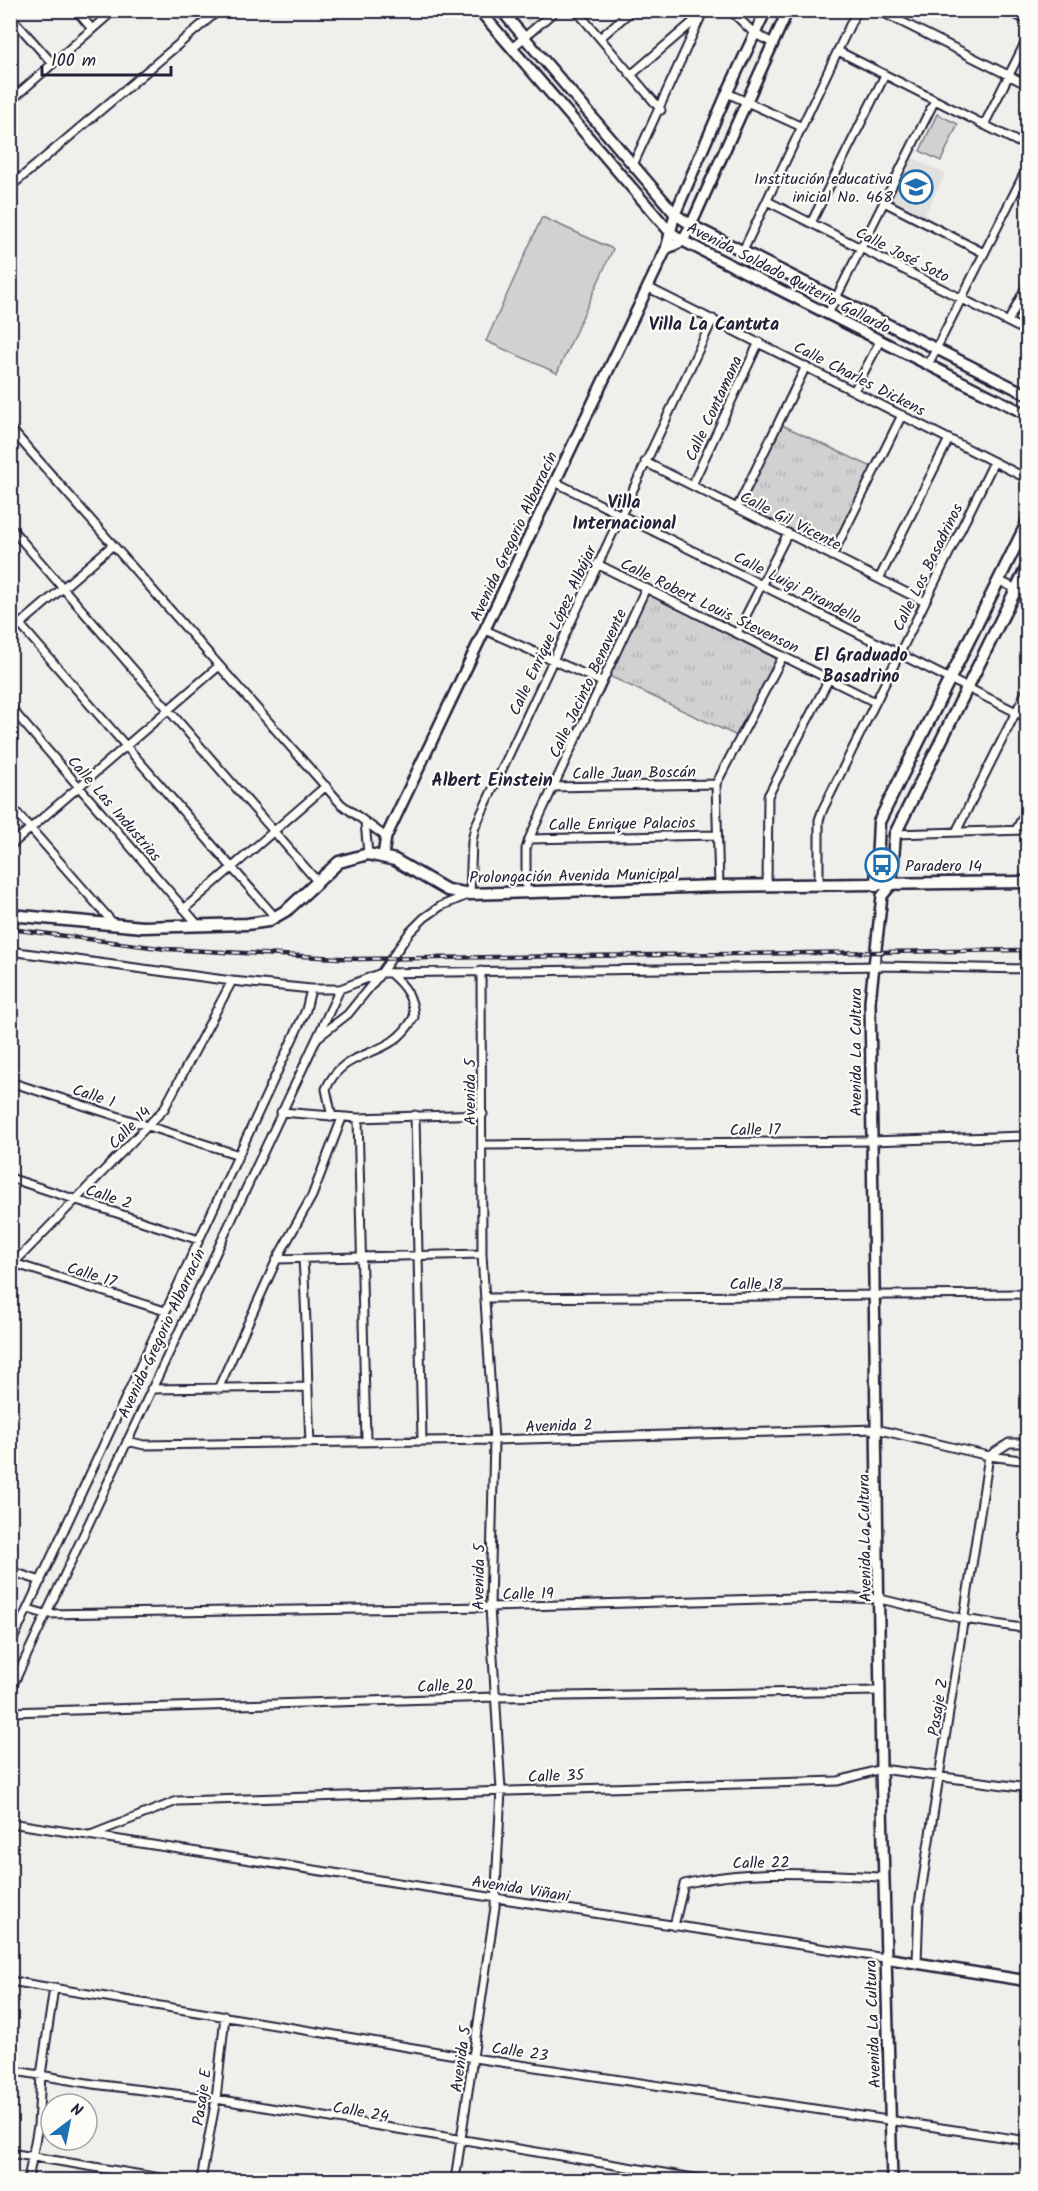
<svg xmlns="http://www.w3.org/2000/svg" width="1038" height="2191" font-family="Kalam,sans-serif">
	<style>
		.built { fill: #e0e0df }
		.park { fill: url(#park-tufts); stroke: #7a7a86; stroke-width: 1.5 }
		.pitch { fill: #d2d1d1; stroke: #7a7a86; stroke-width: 1.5 }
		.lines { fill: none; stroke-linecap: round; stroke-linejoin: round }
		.minor-casing { stroke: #22223b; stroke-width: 11 }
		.tertiary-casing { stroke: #22223b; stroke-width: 14 }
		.secondary-casing { stroke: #22223b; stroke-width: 15 }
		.minor { stroke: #fdfcf7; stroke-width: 7 }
		.tertiary { stroke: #fdfcf7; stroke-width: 9 }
		.secondary { stroke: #fdfcf7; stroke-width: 10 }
		.rail-casing { stroke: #22223b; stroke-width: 4.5 }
		.rail { stroke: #fdfcf7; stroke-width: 2; stroke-dasharray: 7; stroke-linecap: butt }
		.labels { text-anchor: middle; stroke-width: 4.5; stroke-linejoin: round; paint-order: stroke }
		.poi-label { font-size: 16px; fill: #22223b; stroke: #fdfcf7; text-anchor: end }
		.street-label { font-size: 16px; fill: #22223b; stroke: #fdfcf7 }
		.neighbourhood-label { font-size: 18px; font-weight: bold; fill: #22223b; stroke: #fdfcf7 }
	</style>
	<defs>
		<pattern id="park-tufts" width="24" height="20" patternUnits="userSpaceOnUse" patternTransform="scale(1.5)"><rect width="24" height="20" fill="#d2d1d1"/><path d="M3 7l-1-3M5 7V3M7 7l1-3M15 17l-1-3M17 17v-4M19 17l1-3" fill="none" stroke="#b4b3b4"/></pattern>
	</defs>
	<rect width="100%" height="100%" fill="#f0efec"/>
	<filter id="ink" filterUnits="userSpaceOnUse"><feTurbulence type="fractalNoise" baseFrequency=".0167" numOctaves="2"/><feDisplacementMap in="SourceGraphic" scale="12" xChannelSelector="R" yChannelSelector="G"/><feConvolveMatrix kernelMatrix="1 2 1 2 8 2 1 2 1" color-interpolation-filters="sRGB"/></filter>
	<g filter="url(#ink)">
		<path class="built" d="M 517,11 L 551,11 L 531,27 Z
			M 909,156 L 945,174 L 923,218 L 887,200 Z"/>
		<path class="park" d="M 782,425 L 872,467 L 831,551 L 742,505 Z
			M 648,594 L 777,659 L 737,736 L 609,676 Z"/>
		<path class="pitch" d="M 937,114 L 958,124 L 941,161 L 920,151 Z
			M 542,217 L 613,249 L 557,373 L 486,341 Z"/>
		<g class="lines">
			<defs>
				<path id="minor" d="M 76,10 L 92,29
					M 576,10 L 661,110
					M 730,10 L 755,34 L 773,43
					M 878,10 L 1028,85
					M 1007,10 L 1028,21
					M 10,16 L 53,64
					M 600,38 L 632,10
					M 512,48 L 556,10
					M 838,51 L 1028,147
					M 631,75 L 707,10
					M 727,93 L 802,127
					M 10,101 L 114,10
					M 984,125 L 1028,37
					M 633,165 L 702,14
					M 10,187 L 219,10
					M 767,201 L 1028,332
					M 884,202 L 984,253
					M 811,223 L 885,75
					M 743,251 L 857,10
					M 647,287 L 1028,479
					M 828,314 L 935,100
					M 1008,322 L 1028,283
					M 928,365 L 1028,166
					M 854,391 L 880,341
					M 10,428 L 341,804 L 386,837
					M 645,462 L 925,602
					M 555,482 L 1028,718
					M 692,485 L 759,342
					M 737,508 L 806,366
					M 10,527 L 316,880
					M 832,556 L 902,415
					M 597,564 L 875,702
					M 879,579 L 949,439
					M 998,580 L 1028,595
					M 10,613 L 275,917
					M 485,630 L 602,682
					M 10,633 L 113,545
					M 737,633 L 788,533
					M 10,707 L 199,926
					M 552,787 L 716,784
					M 10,805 L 114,924
					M 365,822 L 368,854
					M 1016,830 L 1028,807
					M 956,832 L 1028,688
					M 895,834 L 1028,830
					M 529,839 L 716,835
					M 10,846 L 219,666
					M 819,885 L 819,820 L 823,809 L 994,462
					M 719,886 L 716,784 L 783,656
					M 767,886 L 768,796 L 829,679
					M 526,892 L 526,849 L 529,839 L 646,588
					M 184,909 L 326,786
					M 10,951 L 232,981 L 311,989 L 340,989 L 381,973 L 410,932 L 424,918 L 441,906 L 470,894 L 472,841 L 475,827 L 713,319
					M 317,1038 L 348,1014 L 381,973 L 882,966 L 1028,969
					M 10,1082 L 239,1155
					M 281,1112 L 358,1118 L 483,1114
					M 415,1115 L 422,1440
					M 332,1117 L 326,1089 C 345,1044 389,1063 414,1017 C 413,997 405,986 390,973
					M 358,1118 L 366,1440
					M 483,1145 L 870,1141 L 1028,1136
					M 10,1178 L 199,1240
					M 277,1259 L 482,1254
					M 303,1259 C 307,1320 307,1381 310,1443
					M 10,1262 L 165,1311
					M 10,1267 L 164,1109 L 232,981
					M 486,1298 L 1028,1294
					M 151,1389 L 307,1387
					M 218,1389 L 277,1259 L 312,1196 L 342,1118
					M 127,1441 L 144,1445 L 494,1440 L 876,1429 L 989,1456 L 1028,1461
					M 989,1456 L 1009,1443 L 1028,1443
					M 10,1571 L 41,1581
					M 28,1609 L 45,1614 L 490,1607 L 827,1597 L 880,1599 L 964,1619 L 1028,1629
					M 10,1646 L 306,1010 L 311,989
					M 10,1691 L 340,989
					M 10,1712 L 496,1697 L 880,1691
					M 10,1823 L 885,1958
					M 88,1836 L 177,1801 L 838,1781 L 881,1769 L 1028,1788
					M 674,1926 L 684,1884 C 747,1868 818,1874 883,1877
					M 917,1962 L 919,1905 L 989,1456
					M 10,1981 L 474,2058 L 1028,2141
					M 10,2070 L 93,2084 L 216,2099 L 706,2180
					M 10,2153 L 172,2180
					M 28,2180 L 38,2126 L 41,2075 L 54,1988
					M 201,2180 L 216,2099 L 225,2016
					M 455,2180 L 495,1907 L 501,1790 L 490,1607 L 494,1440 L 482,1254 L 481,971"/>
				<path id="tertiary" d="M 479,10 L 669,231 L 683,241 L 1028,415
					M 501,10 L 675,214 L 691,225 L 1028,395
					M 666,249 L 683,241 L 691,225 L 788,10
					M 383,855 L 386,837 L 666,249 L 675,214 L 727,93 L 766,10
					M 891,885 L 882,896 L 870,1001 L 881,1769 L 892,2180
					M 885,1958 L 1028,1981"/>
				<path id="secondary" d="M 891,885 L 895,834 L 1028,565
					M 876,886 L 879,822 L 1028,521
					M 10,915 L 143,927 L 247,924 L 268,921 L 287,910 L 339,862 L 368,854 L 395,860 L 447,890 L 470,894 L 719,886 L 1028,882"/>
			</defs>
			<use href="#minor" class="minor-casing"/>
			<use href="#tertiary" class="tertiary-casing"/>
			<use href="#secondary" class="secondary-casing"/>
			<use href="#minor" class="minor"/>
			<use href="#tertiary" class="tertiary"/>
			<use href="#secondary" class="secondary"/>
			<defs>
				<path id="rail" d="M 10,929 L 167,949 L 359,959 L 1028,950"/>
			</defs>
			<use href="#rail" class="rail-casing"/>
			<use href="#rail" class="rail"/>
		</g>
	</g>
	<defs>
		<symbol id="school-ring" viewBox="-11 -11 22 22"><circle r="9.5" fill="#fdfcf7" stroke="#1f6fb2" stroke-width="1.5"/><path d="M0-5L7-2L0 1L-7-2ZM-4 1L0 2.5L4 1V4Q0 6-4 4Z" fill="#1f6fb2"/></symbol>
		<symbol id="bus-ring" viewBox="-11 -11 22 22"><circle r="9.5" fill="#fdfcf7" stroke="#1f6fb2" stroke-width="1.5"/><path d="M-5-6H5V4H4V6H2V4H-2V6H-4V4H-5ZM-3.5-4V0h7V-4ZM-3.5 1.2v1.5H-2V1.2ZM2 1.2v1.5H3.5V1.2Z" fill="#1f6fb2"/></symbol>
	</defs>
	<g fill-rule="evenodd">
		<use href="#school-ring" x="897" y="168" width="38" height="38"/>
		<use href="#bus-ring" x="863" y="846" width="38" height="38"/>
	</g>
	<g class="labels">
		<g class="poi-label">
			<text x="893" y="184">Institución educativa<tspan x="893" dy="18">inicial No. 468</tspan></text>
			<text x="905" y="871" text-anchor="start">Paradero 14</text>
		</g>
		<g class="street-label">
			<text transform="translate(903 254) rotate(27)" y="6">Calle José Soto</text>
			<text transform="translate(789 277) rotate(27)" y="6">Avenida Soldado Quiterio Gallardo</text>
			<text transform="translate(860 378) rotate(27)" y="6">Calle Charles Dickens</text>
			<text transform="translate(713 408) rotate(-65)" y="6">Calle Contamana</text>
			<text transform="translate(791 520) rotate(27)" y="6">Calle Gil Vicente</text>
			<text transform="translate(513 536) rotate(-65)" y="6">Avenida Gregorio Albarracín</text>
			<text transform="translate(927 567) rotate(-64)" y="6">Calle Los Basadrinos</text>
			<text transform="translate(798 587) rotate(27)" y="6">Calle Luigi Pirandello</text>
			<text transform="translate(710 605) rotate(26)" y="6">Calle Robert Louis Stevenson</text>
			<text transform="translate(552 630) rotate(-65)" y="6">Calle Enrique López Albújar</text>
			<text transform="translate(587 683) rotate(-65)" y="6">Calle Jacinto Benavente</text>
			<text transform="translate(634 772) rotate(-1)" y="6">Calle Juan Boscán</text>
			<text transform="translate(115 808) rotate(49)" y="6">Calle Las Industrias</text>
			<text transform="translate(622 823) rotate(-1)" y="6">Calle Enrique Palacios</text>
			<text transform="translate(574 875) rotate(-1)" y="6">Prolongación Avenida Municipal</text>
			<text transform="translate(855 1052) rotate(-90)" y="6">Avenida La Cultura</text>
			<text transform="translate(469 1092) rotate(-90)" y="6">Avenida 5</text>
			<text transform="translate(94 1095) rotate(18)" y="6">Calle 1</text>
			<text transform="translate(129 1127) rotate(-46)" y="6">Calle 14</text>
			<text transform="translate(755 1129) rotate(-1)" y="6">Calle 17</text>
			<text transform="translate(109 1196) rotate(18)" y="6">Calle 2</text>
			<text transform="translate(92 1274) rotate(17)" y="6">Calle 17</text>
			<text x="756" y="1289">Calle 18</text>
			<text transform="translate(161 1333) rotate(-65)" y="6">Avenida Gregorio Albarracín</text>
			<text transform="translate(559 1425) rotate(-2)" y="6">Avenida 2</text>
			<text transform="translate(864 1538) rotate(-91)" y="6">Avenida La Cultura</text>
			<text transform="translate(478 1577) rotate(-89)" y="6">Avenida 5</text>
			<text transform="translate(528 1593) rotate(-1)" y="6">Calle 19</text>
			<text transform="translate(445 1685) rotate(-2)" y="6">Calle 20</text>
			<text transform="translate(937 1707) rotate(-81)" y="6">Pasaje Z</text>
			<text transform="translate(556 1775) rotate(-2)" y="6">Calle 35</text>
			<text transform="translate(761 1862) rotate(-1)" y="6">Calle 22</text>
			<text transform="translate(521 1888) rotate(9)" y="6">Avenida Viñani</text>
			<text transform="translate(872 2024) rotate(-92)" y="6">Avenida La Cultura</text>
			<text transform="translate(520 2051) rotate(8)" y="6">Calle 23</text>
			<text transform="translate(460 2059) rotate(-82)" y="6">Avenida 5</text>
			<text transform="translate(201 2097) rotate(-82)" y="6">Pasaje E</text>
			<text transform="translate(361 2111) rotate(10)" y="6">Calle 24</text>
		</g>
		<g class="neighbourhood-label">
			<text x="714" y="330">Villa La Cantuta</text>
			<text x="624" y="508">Villa<tspan x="624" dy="21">Internacional</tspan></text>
			<text x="861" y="661">El Graduado<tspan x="861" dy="21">Basadrino</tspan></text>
			<text x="492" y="786">Albert Einstein</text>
		</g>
	</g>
	<rect width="1038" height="2191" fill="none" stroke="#fdfcf7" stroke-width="36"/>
	<rect x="18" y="18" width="1002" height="2155" fill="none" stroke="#22223b" stroke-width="2" filter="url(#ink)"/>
	<g transform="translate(69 2122) rotate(32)"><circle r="28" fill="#fdfcf7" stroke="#a5a5ac" stroke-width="1.5"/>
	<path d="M0-4.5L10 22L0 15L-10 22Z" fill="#1f6fb2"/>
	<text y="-9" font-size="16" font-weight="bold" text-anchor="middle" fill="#22223b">N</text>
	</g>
	<path d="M42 66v9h129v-9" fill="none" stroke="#22223b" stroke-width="3"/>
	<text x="51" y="66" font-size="18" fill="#22223b" stroke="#fdfcf7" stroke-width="4.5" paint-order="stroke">100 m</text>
</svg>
